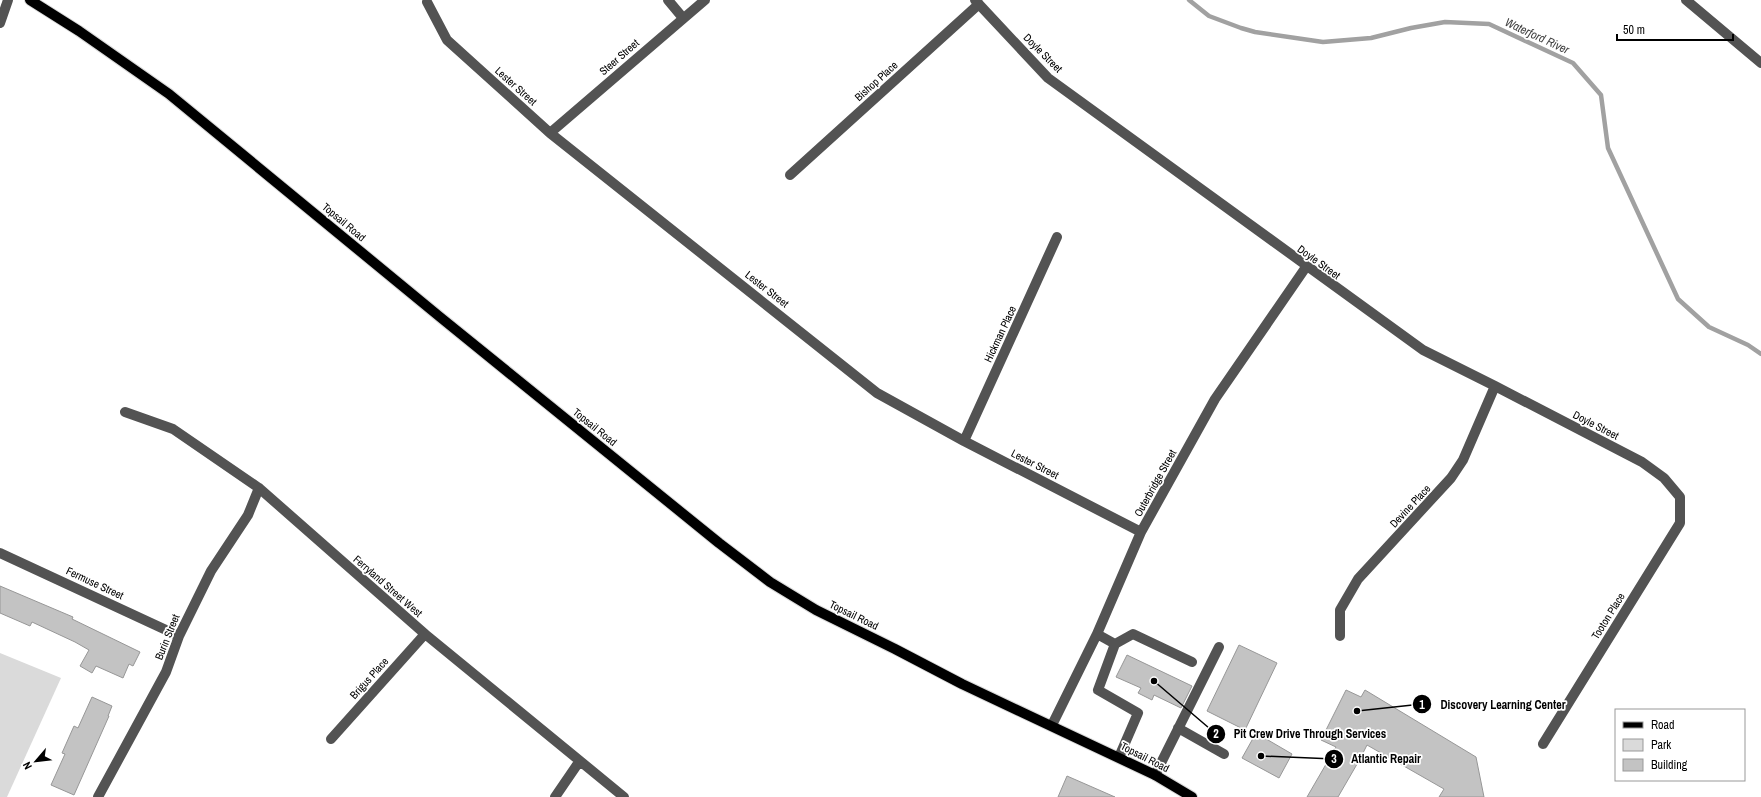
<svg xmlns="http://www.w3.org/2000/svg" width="1761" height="797" font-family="'Archivo Narrow',sans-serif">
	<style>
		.green { fill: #dadada }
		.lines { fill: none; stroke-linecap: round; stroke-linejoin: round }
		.stream { stroke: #a1a1a1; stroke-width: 4.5 }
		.building { fill: #c3c3c3; stroke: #979797 }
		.major-casing { stroke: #dbdbdb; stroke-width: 12 }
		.minor { stroke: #535353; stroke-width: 10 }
		.major { stroke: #000; stroke-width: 10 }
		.labels { text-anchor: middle; stroke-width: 3.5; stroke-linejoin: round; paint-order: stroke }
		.street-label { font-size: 11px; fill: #000; stroke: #fff }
		.water-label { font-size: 12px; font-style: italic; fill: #424242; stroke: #fff }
		.leader { fill: none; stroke: #000; stroke-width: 1.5 }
		.callout-dot { fill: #000; stroke: #fff; stroke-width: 1.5 }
		.mark-label { font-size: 12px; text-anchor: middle; font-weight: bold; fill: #fff }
		.callout-label { font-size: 12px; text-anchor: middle; font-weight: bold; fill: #000; stroke: #fff; stroke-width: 3.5; stroke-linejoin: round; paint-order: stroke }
	</style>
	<rect width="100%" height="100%" fill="#fff"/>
	<path class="green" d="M 0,653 L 61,678 L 7,797 L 0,797 Z"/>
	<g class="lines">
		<path class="stream" d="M 1189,0 L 1209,16 L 1241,28 L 1255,32 L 1323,42 L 1371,38 L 1411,28 L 1445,22 L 1489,24 L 1573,63 L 1601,95 L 1608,148 L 1678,299 L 1709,327 L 1748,345 L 1761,354"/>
	</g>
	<path class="building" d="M 0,586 L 73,617 L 72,619 L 140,652 L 133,666 L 129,664 L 123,678 L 96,666 L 92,673 L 80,666 L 89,650 L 75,642 L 32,622 L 30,626 L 0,613 Z
		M 1239,645 L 1277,663 L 1245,730 L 1207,711 Z
		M 1127,655 L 1192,686 L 1181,708 L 1154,695 L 1152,700 L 1138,693 L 1141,688 L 1116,677 Z
		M 1346,690 L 1361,697 L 1365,690 L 1476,757 L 1484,797 L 1439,797 L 1444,789 L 1367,745 L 1360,759 L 1338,797 L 1307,797 L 1336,747 L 1321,740 Z
		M 92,697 L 112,706 L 108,716 L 109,716 L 74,795 L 51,785 L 65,754 L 62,753 L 74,726 L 78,728 Z
		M 1256,733 L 1292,754 L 1279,778 L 1242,758 Z
		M 1067,776 L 1115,797 L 1058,797 Z"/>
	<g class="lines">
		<defs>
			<path id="major" d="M 30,0 L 79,31 L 169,94 L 440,317 L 719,543 L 770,582 L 816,610 L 895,649 L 962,684 L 1155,775 L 1192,797"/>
		</defs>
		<use href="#major" class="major-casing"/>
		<path class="minor" d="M 668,0 L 683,18
			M 975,0 L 1048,78 L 1423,350 L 1495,386 L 1642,462 L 1664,478 L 1680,497 L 1680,523 L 1543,744
			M 1686,0 L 1761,63
			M 427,2 L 447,40 L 550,133 L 877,393 L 964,441 L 1141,532
			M 0,23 L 8,0
			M 550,133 L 705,0
			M 790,175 L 979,4
			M 125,412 L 173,429 L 259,488 L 425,634 L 624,797
			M 964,441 L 1057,237
			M 0,553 L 179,636
			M 1097,634 L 1115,644 L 1098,690 L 1138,713 L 1119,757
			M 1340,636 L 1340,610 L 1358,579 L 1451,478 L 1463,460 L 1495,386
			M 1115,644 L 1133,634 L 1192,662
			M 1052,725 L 1097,634 L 1141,532 L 1215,399 L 1306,267
			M 1178,728 L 1224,754
			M 331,739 L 425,634
			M 1155,775 L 1219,647
			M 98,797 L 166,672 L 179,636 L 211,571 L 248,515 L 259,488
			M 555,797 L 579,762"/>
		<use href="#major" class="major"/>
	</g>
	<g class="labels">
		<g class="street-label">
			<text transform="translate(1043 53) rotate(45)" y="4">Doyle Street</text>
			<text transform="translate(619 57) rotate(-41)" y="4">Steer Street</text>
			<text transform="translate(876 81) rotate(-42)" y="4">Bishop Place</text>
			<text transform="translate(516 86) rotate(42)" y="4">Lester Street</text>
			<text transform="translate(344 222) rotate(40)" y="4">Topsail Road</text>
			<text transform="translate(1319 262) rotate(36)" y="4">Doyle Street</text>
			<text transform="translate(767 289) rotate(38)" y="4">Lester Street</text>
			<text transform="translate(1000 334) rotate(-65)" y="4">Hickman Place</text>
			<text transform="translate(1596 425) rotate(27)" y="4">Doyle Street</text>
			<text transform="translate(595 427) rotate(39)" y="4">Topsail Road</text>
			<text transform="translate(1035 464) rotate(27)" y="4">Lester Street</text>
			<text transform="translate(1155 483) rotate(-61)" y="4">Outerbridge Street</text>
			<text transform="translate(1410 506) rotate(-47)" y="4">Devine Place</text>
			<text transform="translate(95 583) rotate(25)" y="4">Fermuse Street</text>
			<text transform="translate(388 586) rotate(41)" y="4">Ferryland Street West</text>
			<text transform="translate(854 615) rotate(26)" y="4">Topsail Road</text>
			<text transform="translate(1608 616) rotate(-58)" y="4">Tooton Place</text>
			<text transform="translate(167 637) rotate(-68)" y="4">Burin Street</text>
			<text transform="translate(369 678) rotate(-48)" y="4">Brigus Place</text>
			<text transform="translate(1145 757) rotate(27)" y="4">Topsail Road</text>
		</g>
		<g class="water-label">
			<text transform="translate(1537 36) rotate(25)" y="4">Waterford River</text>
		</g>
	</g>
	<path class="leader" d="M1357 711L1422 704M1154 681L1216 734M1261 756L1334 759"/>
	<g class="callout-dot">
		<circle cx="1357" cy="711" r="4"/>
		<circle cx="1154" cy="681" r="4"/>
		<circle cx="1261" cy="756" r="4"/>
		<circle cx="1422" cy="704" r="10"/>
		<circle cx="1216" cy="734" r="10"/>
		<circle cx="1334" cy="759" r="10"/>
	</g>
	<g class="mark-label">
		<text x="1422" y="709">1</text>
		<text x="1216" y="738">2</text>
		<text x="1334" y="763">3</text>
	</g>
	<g class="callout-label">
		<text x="1503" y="709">Discovery Learning Center</text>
		<text x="1310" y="738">Pit Crew Drive Through Services</text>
		<text x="1386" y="763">Atlantic Repair</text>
	</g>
	<rect x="1615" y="709" width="130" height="72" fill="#ffffff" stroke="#999999"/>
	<rect x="1623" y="722" width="20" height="6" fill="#000000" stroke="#999999"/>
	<text x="1651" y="729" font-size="12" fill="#000000">Road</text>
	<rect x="1623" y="739" width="20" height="12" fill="#dadada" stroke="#999999"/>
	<text x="1651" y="749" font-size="12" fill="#000000">Park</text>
	<rect x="1623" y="759" width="20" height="12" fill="#c3c3c3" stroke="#999999"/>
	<text x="1651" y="769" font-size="12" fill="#000000">Building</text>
	<g transform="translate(36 761) rotate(242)" stroke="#ffffff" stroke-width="3" paint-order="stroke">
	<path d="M0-3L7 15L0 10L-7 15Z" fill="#000000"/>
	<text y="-6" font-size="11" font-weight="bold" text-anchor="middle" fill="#000000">N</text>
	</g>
	<path d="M1617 34v6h116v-6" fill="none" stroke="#000000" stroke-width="2"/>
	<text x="1623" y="34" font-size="12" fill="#000000" stroke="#ffffff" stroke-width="3" paint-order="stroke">50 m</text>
</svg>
